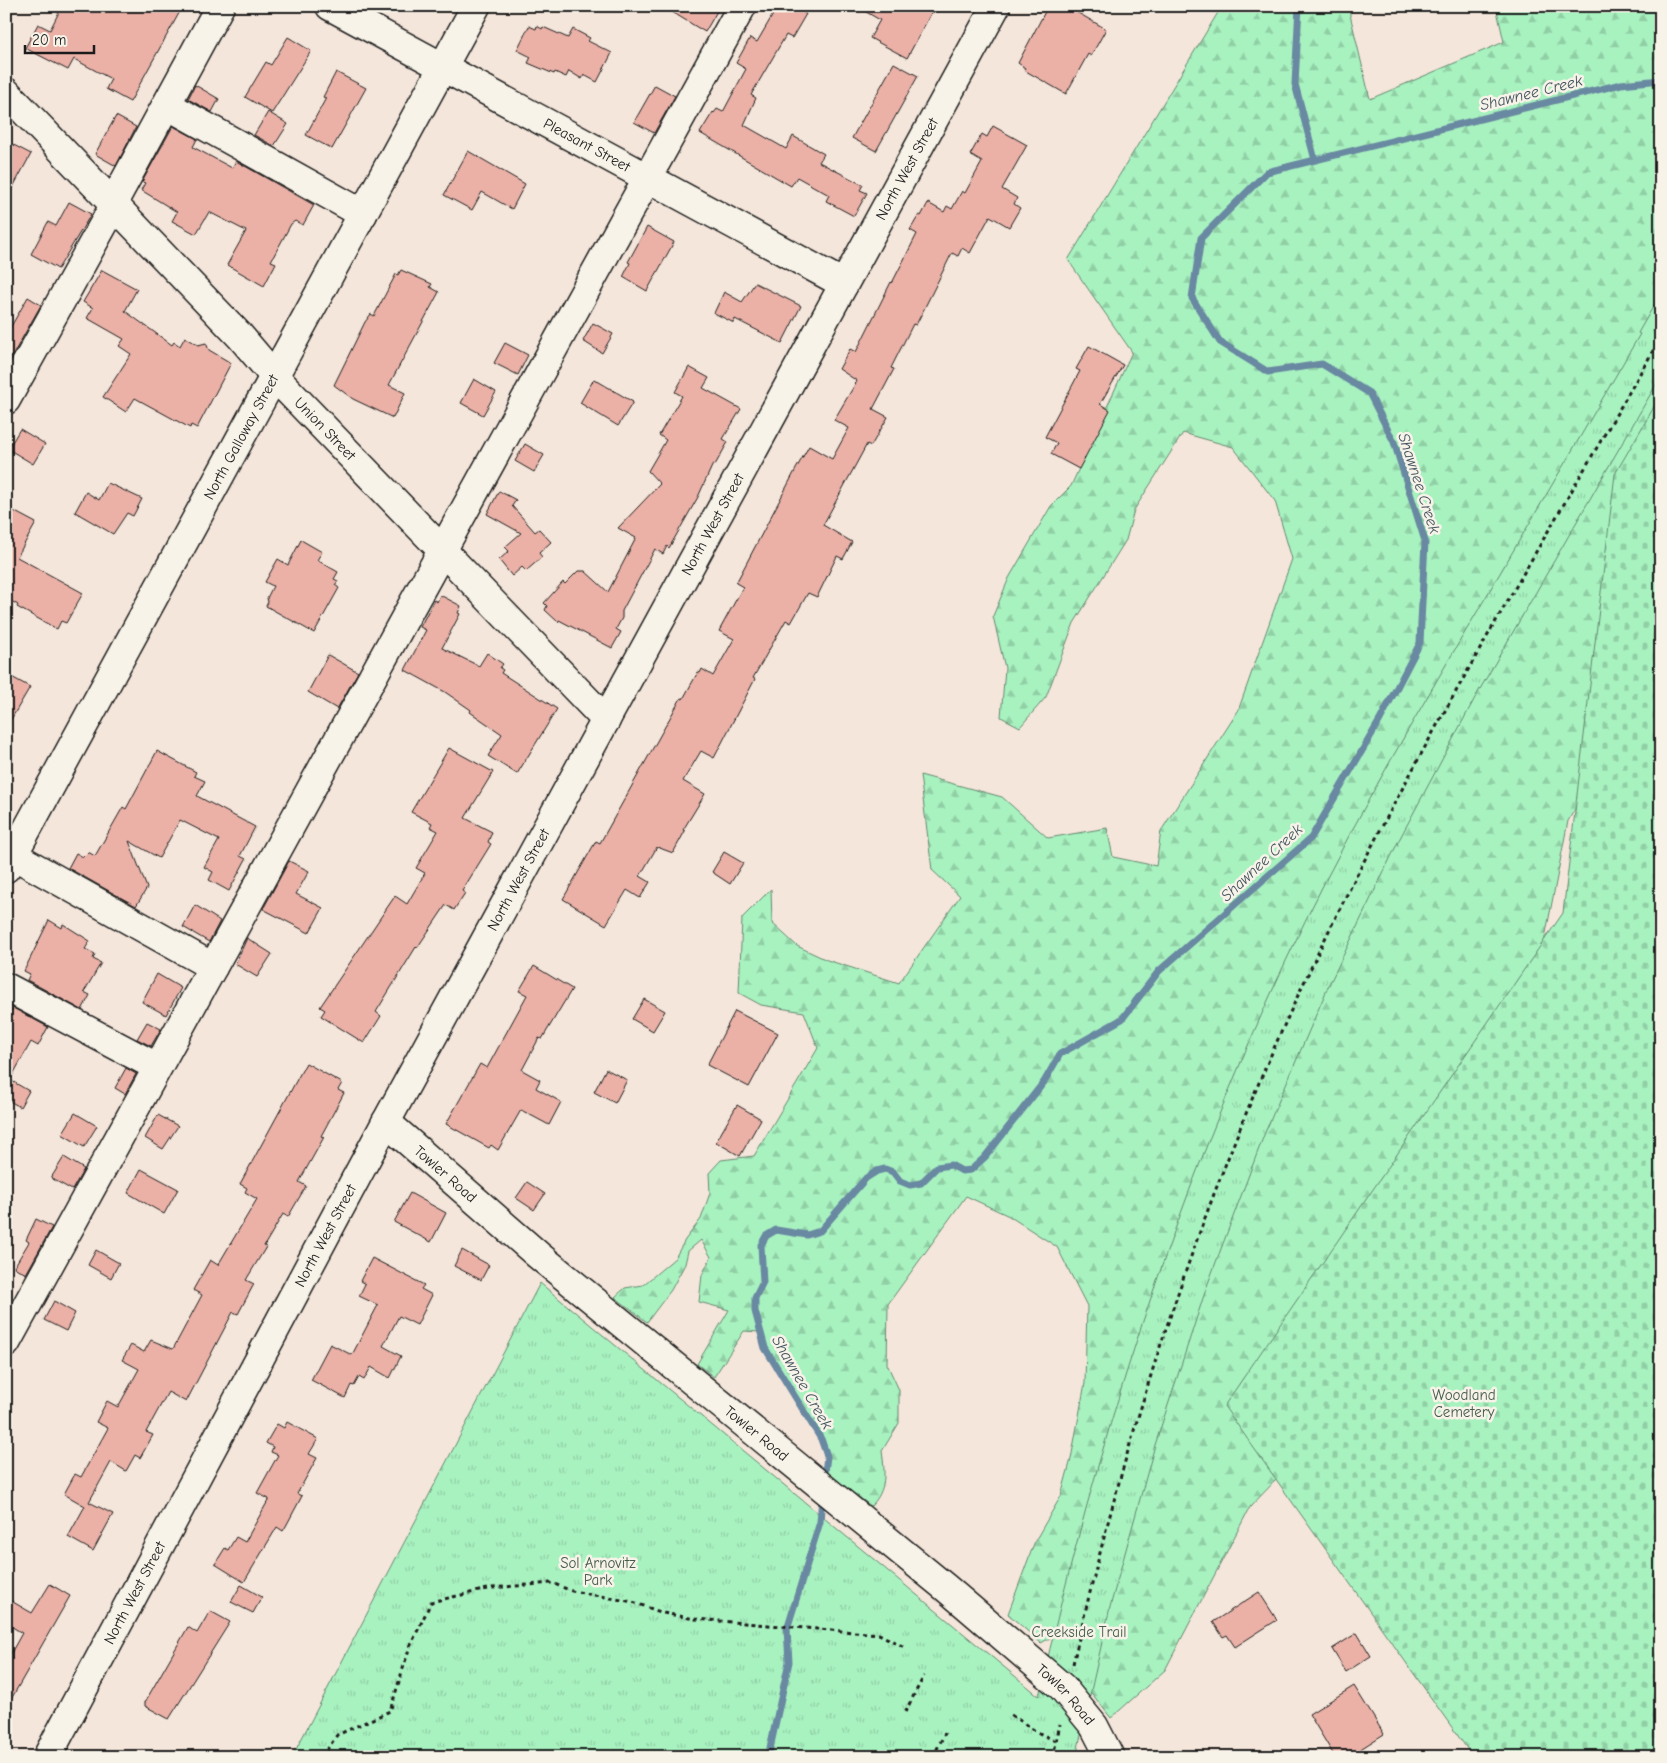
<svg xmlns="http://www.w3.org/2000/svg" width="1667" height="1763" font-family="'Comic Neue',sans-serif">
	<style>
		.forest { fill: url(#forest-firs); stroke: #62876e }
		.cemetery { fill: url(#cemetery-stones); stroke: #62876e }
		.park { fill: url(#park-tufts); stroke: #62876e }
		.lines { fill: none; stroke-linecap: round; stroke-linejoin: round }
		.stream { stroke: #6988a1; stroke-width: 7 }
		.building { fill: #ebb1a7; stroke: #1c1c1c }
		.minor-casing { stroke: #1c1c1c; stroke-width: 31 }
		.path { stroke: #1c1c1c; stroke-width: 3; stroke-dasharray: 4 4; stroke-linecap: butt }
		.minor { stroke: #f7f3e8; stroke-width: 28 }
		.labels { text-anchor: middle; stroke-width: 5; stroke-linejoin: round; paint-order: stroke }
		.street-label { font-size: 15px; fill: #1c1c1c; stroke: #f7f3e8 }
		.park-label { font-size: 15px; fill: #465c4d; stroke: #f7f3e8 }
		.water-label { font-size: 16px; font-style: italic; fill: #42525f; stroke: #f7f3e8 }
	</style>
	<defs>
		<pattern id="forest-firs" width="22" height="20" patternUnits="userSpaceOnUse" patternTransform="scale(1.25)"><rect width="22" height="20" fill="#a8f2c0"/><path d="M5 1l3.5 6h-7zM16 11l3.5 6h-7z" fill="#90cfa4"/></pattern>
		<pattern id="cemetery-stones" width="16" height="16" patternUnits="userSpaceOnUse" patternTransform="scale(1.25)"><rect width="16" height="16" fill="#a8f2c0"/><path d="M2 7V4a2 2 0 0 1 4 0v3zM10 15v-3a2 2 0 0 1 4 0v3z" fill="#90cfa4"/></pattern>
		<pattern id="park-tufts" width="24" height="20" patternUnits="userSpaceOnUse" patternTransform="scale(1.25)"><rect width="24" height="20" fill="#a8f2c0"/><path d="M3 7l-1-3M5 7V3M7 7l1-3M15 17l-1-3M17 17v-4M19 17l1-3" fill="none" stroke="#90cfa4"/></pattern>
	</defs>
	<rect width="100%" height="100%" fill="#f5e6db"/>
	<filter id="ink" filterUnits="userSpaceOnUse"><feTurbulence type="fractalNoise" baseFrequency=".02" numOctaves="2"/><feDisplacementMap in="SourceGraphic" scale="10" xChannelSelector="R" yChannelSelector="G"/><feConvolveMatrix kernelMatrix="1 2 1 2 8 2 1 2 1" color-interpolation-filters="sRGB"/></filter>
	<g filter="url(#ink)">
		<path class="forest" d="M 1222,6 L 1348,6 L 1370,99 L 1504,42 L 1496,6 L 1661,6 L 1661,422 L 1589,785 L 1568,821 L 1545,938 L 1531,983 L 1278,1469 L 1276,1480 L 1250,1507 L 1165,1670 L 1111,1718 L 1093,1695 L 1071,1672 L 1057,1634 L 1041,1643 L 1008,1614 L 1035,1541 L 1061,1496 L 1071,1459 L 1085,1383 L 1087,1306 L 1057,1247 L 1009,1216 L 966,1196 L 888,1304 L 887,1364 L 899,1390 L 899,1423 L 882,1451 C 885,1473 887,1490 871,1506 L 825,1472 L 827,1456 L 821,1439 L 765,1348 L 759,1332 L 744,1331 L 714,1377 L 697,1364 L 729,1310 L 699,1302 L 702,1275 L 711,1257 L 701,1240 L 688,1251 L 685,1264 L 671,1290 L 647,1322 L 615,1297 L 625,1288 L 643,1285 L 675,1258 L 685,1240 L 701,1219 L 710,1193 L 709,1173 L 721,1160 L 754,1156 L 818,1048 L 804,1012 L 761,1005 L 739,993 L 742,918 L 771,889 L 772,923 L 797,946 L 827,960 L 899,983 L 960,896 L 932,870 L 920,775 L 1002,797 L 1048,838 L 1107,828 L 1113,857 L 1156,866 L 1161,831 L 1238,711 L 1292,559 L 1275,501 L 1233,447 L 1183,433 L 1134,510 L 1126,540 L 1074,623 L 1046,697 L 1020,727 L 1001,717 L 1005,668 L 993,616 L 1009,578 L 1051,506 L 1071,486 L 1132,352 L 1068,260 Z"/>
		<path class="cemetery" d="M 1661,395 L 1661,1757 L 1473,1757 L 1224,1406 L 1563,913 L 1615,474 Z"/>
		<path class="park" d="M 1661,293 L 1661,376 L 1476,696 L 1399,840 L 1328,987 L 1264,1135 L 1207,1286 L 1155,1445 L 1110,1607 L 1076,1757 L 292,1757 L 540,1283 L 1039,1696 C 1096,1444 1176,1197 1285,963 C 1337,851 1399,745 1461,639 C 1521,538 1581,436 1640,334 L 1638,333 Z"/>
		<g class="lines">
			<path class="stream" d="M 1299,6 L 1295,84 L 1315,160
				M 824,1481 L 827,1456 L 821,1439 L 765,1348 L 755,1311 L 755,1298 L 763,1282 L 761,1245 L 766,1236 L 776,1230 L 807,1235 L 820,1231 L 866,1178 L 877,1171 L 885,1169 L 893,1172 L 900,1181 L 910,1185 L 921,1183 L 937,1167 L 951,1165 L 962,1171 L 971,1170 L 985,1157 L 1044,1082 L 1060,1054 L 1122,1019 L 1159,971 L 1311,838 L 1380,720 L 1420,643 L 1425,541 L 1394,442 L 1369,393 L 1322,364 L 1268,372 L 1220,342 L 1192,298 L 1201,238 L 1267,172 L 1621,84 L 1661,80
				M 768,1757 L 789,1662 L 787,1629 L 820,1522 L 822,1497"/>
		</g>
		<path class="building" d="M 62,6 L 183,6 L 130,102 L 106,89 L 111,79 L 74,59 L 68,70 L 25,48 L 38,24 L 50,30 Z
			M 662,6 L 720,6 L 705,32 Z
			M 778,6 L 792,6 L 806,14 L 792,38 L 786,35 L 751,95 L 756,98 L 744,125 L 786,149 L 793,136 L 824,154 L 819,162 L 863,185 L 860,190 L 867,193 L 854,216 L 826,201 L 829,195 L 797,177 L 791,186 L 700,133 L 713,112 L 714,113 L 717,109 L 723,112 L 746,69 L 736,63 L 750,38 L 757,42 Z
			M 856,6 L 935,6 L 907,58 L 870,38 L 880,20 Z
			M 1048,6 L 1066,6 L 1106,29 L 1091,56 L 1088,54 L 1066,94 L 1024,70 L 1025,68 L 1018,63 Z
			M 529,26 L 536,29 L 537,26 L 542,29 L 543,27 L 568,38 L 573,29 L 590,38 L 588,41 L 612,53 L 597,82 L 584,75 L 582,79 L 569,71 L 566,77 L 555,72 L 554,74 L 528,63 L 531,57 L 517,50 Z
			M 288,37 L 311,51 L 272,113 L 245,97 L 266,62 L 271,65 Z
			M 894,63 L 918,76 L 876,151 L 852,138 Z
			M 336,72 L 366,88 L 332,149 L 306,135 L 326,98 L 323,97 Z
			M 195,85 L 219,99 L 212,112 L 188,99 Z
			M 655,85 L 675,96 L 654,133 L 634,122 Z
			M 268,112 L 288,124 L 274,146 L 254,135 Z
			M 116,116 L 136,127 L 116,166 L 95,154 Z
			M 173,126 L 197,139 L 193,147 L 232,168 L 236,161 L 314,205 L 303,225 L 295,221 L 291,224 L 271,261 L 276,263 L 264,286 L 227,265 L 246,231 L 209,212 L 196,234 L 172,221 L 177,212 L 141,190 L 145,183 L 142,182 Z
			M 993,126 L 1027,145 L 1002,189 L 1017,198 L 1014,204 L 1020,208 L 1009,227 L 990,216 L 970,253 L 962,248 L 958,256 L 952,253 L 916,325 L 913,324 L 891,368 L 894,369 L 873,409 L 888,417 L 871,446 L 867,444 L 823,525 L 852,542 L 843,559 L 837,556 L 817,597 L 808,593 L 791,623 L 786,620 L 753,678 L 755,679 L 714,758 L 701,751 L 683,781 L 705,794 L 683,830 L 685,831 L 673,853 L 657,847 L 640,876 L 650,882 L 640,898 L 627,890 L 606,925 L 563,899 L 596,841 L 600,843 L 681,698 L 683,699 L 698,672 L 700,673 L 702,669 L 713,676 L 734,639 L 719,631 L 743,587 L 736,583 L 796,469 L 809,446 L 832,459 L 849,428 L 834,420 L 857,381 L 839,369 L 850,349 L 856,352 L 891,282 L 892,283 L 917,234 L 910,230 L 919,215 L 921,216 L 928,203 L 944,212 L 947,206 L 952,209 L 962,191 L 965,193 L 982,162 L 970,155 L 982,134 L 987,137 Z
			M 6,141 L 31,154 L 6,200 Z
			M 468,151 L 525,184 L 512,209 L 482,192 L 472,210 L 444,195 Z
			M 69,202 L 91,214 L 58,269 L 31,254 L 48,222 L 56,226 Z
			M 647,227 L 674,242 L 647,291 L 623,277 L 630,263 L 628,262 Z
			M 102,270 L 137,289 L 125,311 L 172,345 L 174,342 L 180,346 L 185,337 L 198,345 L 206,343 L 209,350 L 231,363 L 197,428 L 191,425 L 190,428 L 135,398 L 126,412 L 103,397 L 131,354 L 119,346 L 124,339 L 87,318 L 93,308 L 83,302 Z
			M 401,270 L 432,284 L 430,287 L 439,292 L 389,385 L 405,393 L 393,418 L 353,399 L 334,385 L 365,322 L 371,314 L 374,316 L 396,274 L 398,275 Z
			M 755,283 L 801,306 L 782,343 L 735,319 L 734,323 L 714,313 L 724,292 L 742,302 Z
			M 28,297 L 41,305 L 6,367 L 6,335 Z
			M 593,323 L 613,334 L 602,353 L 583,341 Z
			M 505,343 L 528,355 L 518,375 L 494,363 Z
			M 1089,346 L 1123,365 L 1100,404 L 1110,410 L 1079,469 L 1051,454 L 1057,443 L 1045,437 L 1080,371 L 1076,369 Z
			M 689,367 L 709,378 L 703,388 L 741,409 L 723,439 L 728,442 L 715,465 L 713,464 L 698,497 L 669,548 L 667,546 L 663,554 L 655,549 L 622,611 L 622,618 L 616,629 L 621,632 L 612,648 L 559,620 L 558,622 L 545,610 L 547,606 L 544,603 L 563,582 L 565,584 L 578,571 L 585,571 L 608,592 L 636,538 L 618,528 L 660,484 L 648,471 L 666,440 L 659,435 L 682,396 L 675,392 Z
			M 474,379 L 496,392 L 483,415 L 461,403 Z
			M 594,379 L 633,402 L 618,426 L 580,403 Z
			M 20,429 L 45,444 L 33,464 L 8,449 Z
			M 525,444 L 544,455 L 534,472 L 515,461 Z
			M 108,483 L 142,499 L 133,516 L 127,513 L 113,534 L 75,512 L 86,492 L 99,500 Z
			M 499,491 L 516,500 L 512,506 L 535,532 L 539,529 L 551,542 L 539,553 L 542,557 L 526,571 L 522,567 L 512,576 L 499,560 L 509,551 L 505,547 L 521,533 L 487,514 Z
			M 6,507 L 36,523 L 17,557 L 83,593 L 66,623 L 61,621 L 57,629 L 17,607 L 18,605 L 6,598 Z
			M 301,540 L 322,552 L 317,560 L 338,572 L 334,579 L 338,581 L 335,585 L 339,588 L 314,633 L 266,606 L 268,602 L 267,598 L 273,586 L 265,582 L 278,559 L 288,565 Z
			M 440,595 L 461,606 L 458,613 L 460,614 L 442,648 L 479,666 L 487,653 L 503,664 L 500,668 L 503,670 L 501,673 L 557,709 L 517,774 L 488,756 L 502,734 L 470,712 L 471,710 L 445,692 L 405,670 L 426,630 L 420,627 L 434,600 L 437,602 Z
			M 328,655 L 358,672 L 337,709 L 308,692 Z
			M 6,674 L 30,687 L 6,728 Z
			M 449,748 L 493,772 L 465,818 L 492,832 L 488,842 L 491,844 L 462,891 L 465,893 L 454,910 L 446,905 L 417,948 L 416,947 L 376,1012 L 381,1016 L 364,1043 L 321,1016 L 325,1010 L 320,1007 L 395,896 L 407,904 L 425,873 L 416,868 L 438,831 L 430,827 L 432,823 L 411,812 Z
			M 157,751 L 196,772 L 194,776 L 205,781 L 197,796 L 255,827 L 240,856 L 246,859 L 229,891 L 209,880 L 213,872 L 204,867 L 219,840 L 180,820 L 159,858 L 129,841 L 147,888 L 136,906 L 68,868 L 76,853 L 83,857 L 88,852 L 95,856 L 123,807 L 126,809 Z
			M 724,852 L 743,863 L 730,884 L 712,872 Z
			M 289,861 L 309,871 L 296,894 L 323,908 L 309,933 L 263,909 Z
			M 195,905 L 220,921 L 209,942 L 183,927 Z
			M 49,920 L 62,928 L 63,924 L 90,941 L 85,949 L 95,954 L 93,959 L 101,963 L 84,992 L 90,995 L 82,1010 L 27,980 L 30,974 L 24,971 Z
			M 247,938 L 272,954 L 257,977 L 235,964 Z
			M 534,966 L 572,989 L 542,1039 L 539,1038 L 522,1070 L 540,1080 L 536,1088 L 561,1102 L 549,1125 L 521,1110 L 498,1150 L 491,1145 L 489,1148 L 446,1124 L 480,1064 L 487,1068 L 527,995 L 519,991 Z
			M 157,974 L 181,988 L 166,1015 L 142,1002 Z
			M 644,999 L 665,1011 L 653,1031 L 632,1019 Z
			M 13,1008 L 48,1027 L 38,1046 L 31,1042 L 10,1080 L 29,1091 L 20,1107 L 6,1099 L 6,1020 Z
			M 735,1011 L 778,1033 L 749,1087 L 707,1065 Z
			M 147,1022 L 161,1029 L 151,1046 L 137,1039 Z
			M 306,1063 L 342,1083 L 338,1090 L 344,1093 L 321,1136 L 324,1137 L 299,1182 L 306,1186 L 288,1217 L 283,1214 L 264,1246 L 266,1247 L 246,1280 L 254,1284 L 238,1314 L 233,1312 L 186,1402 L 168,1392 L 146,1432 L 153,1435 L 140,1458 L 135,1455 L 126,1471 L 111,1462 L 89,1502 L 113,1514 L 93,1551 L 68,1537 L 85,1506 L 64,1494 L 75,1474 L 81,1477 L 108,1428 L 96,1422 L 107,1401 L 118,1407 L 139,1369 L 122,1360 L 131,1345 L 144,1352 L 151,1340 L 173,1349 L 202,1295 L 193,1290 L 210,1260 L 218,1265 L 257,1199 L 245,1192 L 247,1188 L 240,1184 Z
			M 126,1068 L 136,1074 L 125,1094 L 115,1088 Z
			M 606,1069 L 627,1080 L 615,1103 L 594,1092 Z
			M 737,1105 L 761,1119 L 740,1156 L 716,1142 Z
			M 75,1113 L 97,1126 L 84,1147 L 62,1134 Z
			M 158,1115 L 178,1126 L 163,1149 L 145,1138 Z
			M 64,1157 L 84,1169 L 72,1190 L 51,1178 Z
			M 141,1169 L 178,1189 L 164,1214 L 128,1193 Z
			M 527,1182 L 545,1194 L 534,1210 L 516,1198 Z
			M 410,1193 L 446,1213 L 431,1242 L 394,1222 Z
			M 36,1219 L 52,1227 L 26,1274 L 14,1267 L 29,1242 L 26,1240 Z
			M 96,1250 L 119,1263 L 111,1278 L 88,1265 Z
			M 462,1250 L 489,1265 L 481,1280 L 454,1266 Z
			M 372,1258 L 424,1285 L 421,1289 L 432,1295 L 417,1325 L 399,1316 L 383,1346 L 401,1356 L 390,1378 L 371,1367 L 364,1380 L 359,1377 L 354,1386 L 351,1385 L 345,1398 L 311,1380 L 330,1344 L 352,1355 L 378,1305 L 359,1296 L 365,1284 L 360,1281 Z
			M 54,1301 L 75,1313 L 66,1331 L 44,1320 Z
			M 287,1422 L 318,1439 L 309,1454 L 317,1458 L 297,1494 L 302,1496 L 286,1526 L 283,1531 L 277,1527 L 244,1582 L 215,1564 L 225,1548 L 228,1550 L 236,1537 L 245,1542 L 269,1499 L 257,1493 L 278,1455 L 271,1452 L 273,1447 L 266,1443 L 277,1424 L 284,1428 Z
			M 50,1584 L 70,1596 L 6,1708 L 6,1662 L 22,1633 L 6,1623 L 6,1598 L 32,1613 Z
			M 241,1585 L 262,1597 L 253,1613 L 231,1602 Z
			M 1259,1592 L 1277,1620 L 1235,1647 L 1227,1635 L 1223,1637 L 1213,1622 Z
			M 210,1611 L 230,1622 L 169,1719 L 145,1706 L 145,1702 L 188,1627 L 197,1633 Z
			M 1357,1633 L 1371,1656 L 1346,1672 L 1332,1649 Z
			M 1354,1686 L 1384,1734 L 1348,1757 L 1335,1757 L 1309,1714 Z"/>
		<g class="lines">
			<defs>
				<g id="minor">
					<path id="s1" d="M 330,6 L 844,284"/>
					<path id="s2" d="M 6,92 L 240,336 L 274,376 L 606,720"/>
					<path d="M 167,105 L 363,214"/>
					<path d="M 6,400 L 111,211 L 113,203 L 220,6"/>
					<path d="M 13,855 L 213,967"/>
					<path id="s3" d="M 6,868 L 476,6"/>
					<path d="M 6,987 L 157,1067"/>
					<path id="s4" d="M 386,1122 L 538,1255 L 946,1588 L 1062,1687 L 1094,1726 L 1110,1757"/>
					<path d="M 6,1343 L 742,6"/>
					<path id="s5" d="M 47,1757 L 386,1122 L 996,6"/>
				</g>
			</defs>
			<use href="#minor" class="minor-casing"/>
			<path class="path" d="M 1073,1664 C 1127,1426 1204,1192 1309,972 C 1413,753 1541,546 1661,337
				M 905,1712 L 924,1676
				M 1011,1715 L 1037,1732 L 1056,1741
				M 322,1757 L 337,1735 L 390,1711 L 409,1649 L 431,1602 L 492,1588 L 552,1583 L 572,1591 L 633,1602 L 663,1613 L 695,1619 L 879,1634 L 906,1648
				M 933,1757 L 945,1733
				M 1053,1757 L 1060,1724"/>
			<use href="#minor" class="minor"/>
		</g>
	</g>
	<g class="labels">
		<g class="street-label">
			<text dy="5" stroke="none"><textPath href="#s1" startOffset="292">Pleasant Street</textPath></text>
			<text dy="5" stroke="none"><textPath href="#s5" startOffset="1806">North West Street</textPath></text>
			<text dy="5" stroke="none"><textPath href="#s2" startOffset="464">Union Street</textPath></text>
			<text dy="5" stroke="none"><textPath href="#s3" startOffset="491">North Galloway Street</textPath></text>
			<text dy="5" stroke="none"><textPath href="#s5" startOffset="1401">North West Street</textPath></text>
			<text dy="5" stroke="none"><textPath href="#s5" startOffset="996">North West Street</textPath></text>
			<text dy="5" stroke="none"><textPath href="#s4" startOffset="79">Towler Road</textPath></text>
			<text dy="5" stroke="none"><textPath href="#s5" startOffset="591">North West Street</textPath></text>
			<text dy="5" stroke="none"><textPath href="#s4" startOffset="484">Towler Road</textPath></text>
			<text dy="5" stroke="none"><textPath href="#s5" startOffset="186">North West Street</textPath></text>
			<text dy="5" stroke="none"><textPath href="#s4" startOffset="889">Towler Road</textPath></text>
		</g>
		<g class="park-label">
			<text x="1464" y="1400">Woodland<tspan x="1464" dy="17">Cemetery</tspan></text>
			<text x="598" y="1568">Sol Arnovitz<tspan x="598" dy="17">Park</tspan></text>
			<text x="1079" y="1637">Creekside Trail</text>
		</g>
		<g class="water-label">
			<text transform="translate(1531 92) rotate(-14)" y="6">Shawnee Creek</text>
			<text transform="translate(1420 483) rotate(72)" y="6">Shawnee Creek</text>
			<text transform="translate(1261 862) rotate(-43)" y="6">Shawnee Creek</text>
			<text transform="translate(803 1382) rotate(60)" y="6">Shawnee Creek</text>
		</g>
	</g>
	<rect width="1667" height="1763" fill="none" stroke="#f7f3e8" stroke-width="25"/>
	<rect x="12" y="12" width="1642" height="1738" fill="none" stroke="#1c1c1c" stroke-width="2" filter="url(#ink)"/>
	<path d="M25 45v8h69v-8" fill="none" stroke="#1c1c1c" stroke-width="2.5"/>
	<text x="32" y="45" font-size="15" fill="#1c1c1c" stroke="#f7f3e8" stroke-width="4" paint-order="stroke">20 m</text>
</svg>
